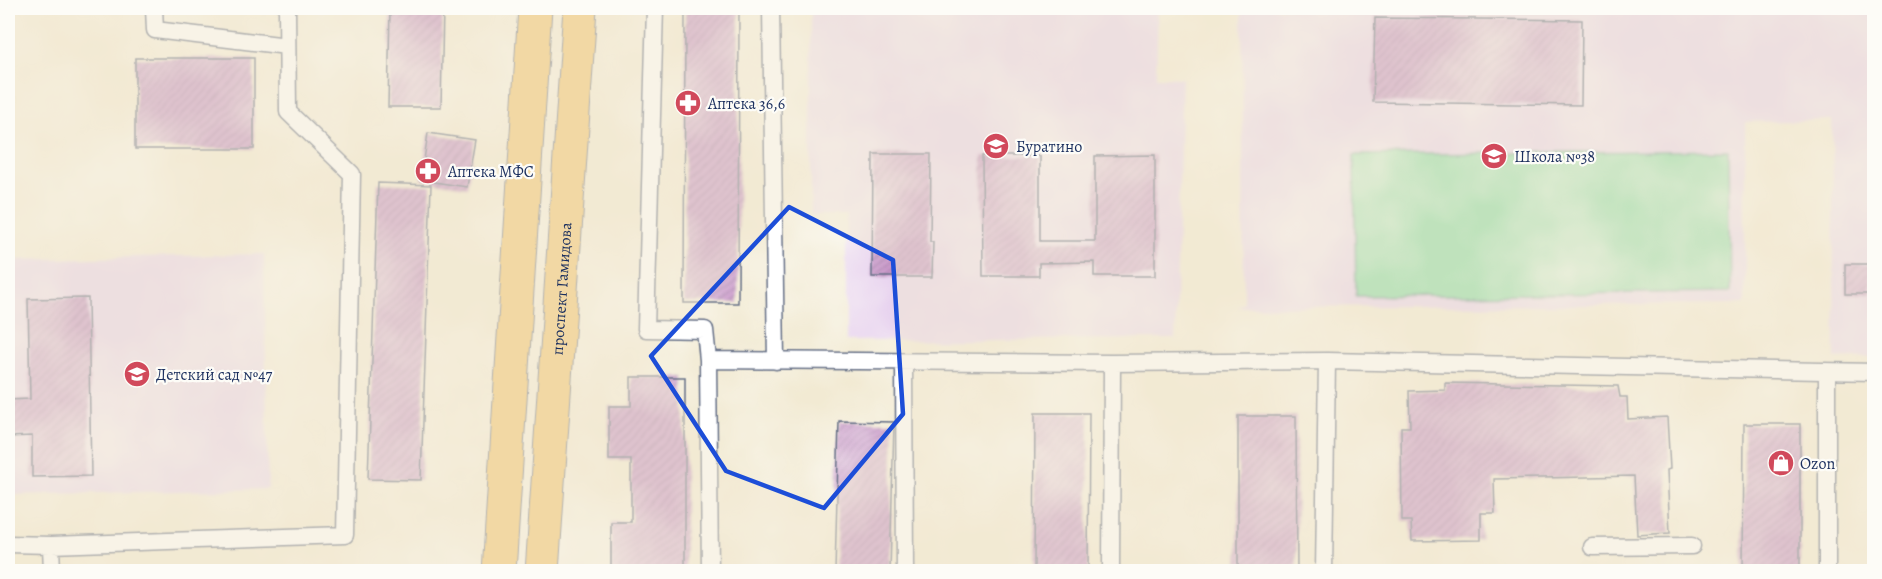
<svg xmlns="http://www.w3.org/2000/svg" width="1882" height="579" font-family="Alegreya,serif">
	<style>
		.built { fill: #e7d2ef }
		.garden { fill: #81daa0; stroke: #4e847f; stroke-width: 1.5 }
		.building { fill: url(#building-hatch) }
		.lines { fill: none; stroke-linecap: round; stroke-linejoin: round }
		.lane-casing { stroke: #667087; stroke-width: 19 }
		.primary-casing { stroke: #667087; stroke-width: 35 }
		.lane { stroke: #fff; stroke-width: 16 }
		.primary { stroke: #f1c36a; stroke-width: 33 }
		.marked { fill: none; stroke: #1d4ed8; stroke-width: 4.5; stroke-linejoin: round }
		.labels { text-anchor: middle; stroke-width: 4.5; stroke-linejoin: round; paint-order: stroke }
		.poi-label { font-size: 16px; fill: #1b2f5e; stroke: #fdfcf7; text-anchor: start }
		.street-label { font-size: 16px; fill: #1b2f5e; stroke: #fdfcf7 }
	</style>
	<defs>
		<pattern id="building-hatch" width="6" height="6" patternUnits="userSpaceOnUse" patternTransform="scale(1.5)"><rect width="6" height="6" fill="#c794c8"/><path d="M-1 1l2-2M0 6l6-6M5 7l2-2" fill="none" stroke="#a179a6"/></pattern>
	</defs>
	<rect width="100%" height="100%" fill="#fdfcf7"/>
	<filter id="ink" filterUnits="userSpaceOnUse"><feTurbulence type="fractalNoise" baseFrequency=".0167" numOctaves="2"/><feDisplacementMap in="SourceGraphic" scale="12" xChannelSelector="R" yChannelSelector="G"/><feConvolveMatrix kernelMatrix="1 2 1 2 8 2 1 2 1" color-interpolation-filters="sRGB"/></filter>
	<filter id="wash" filterUnits="userSpaceOnUse"><feTurbulence type="fractalNoise" baseFrequency=".008" numOctaves="4" result="noise"/><feDisplacementMap in="SourceGraphic" scale="24" xChannelSelector="R" yChannelSelector="G"/><feGaussianBlur stdDeviation="1.35" result="paint"/><feColorMatrix in="noise" values="0 0 0 0 0 0 0 0 0 0 0 0 0 0 0 0 0 1.4 0 .05"/><feComposite in="paint" operator="in"/></filter>
	<g filter="url(#wash)">
		<rect width="100%" height="100%" fill="#f2ead3"/>
		<path class="built" d="M 811,8 L 1158,8 L 1156,77 L 1182,78 L 1175,339 L 846,341 L 846,215 L 811,215 Z
			M 1242,8 L 1874,8 L 1874,357 L 1835,359 L 1832,120 L 1745,122 L 1745,304 L 1238,307 L 1244,303 Z
			M 264,254 L 268,489 L 8,495 L 8,260 Z"/>
		<path class="garden" d="M 1728,150 L 1730,292 L 1356,296 L 1354,155 Z"/>
		<g id="blocks">
			<path class="building" d="M 390,8 L 443,8 L 441,107 L 388,107 Z
				M 685,8 L 739,8 L 738,303 L 684,303 Z
				M 1375,18 L 1582,20 L 1581,105 L 1373,102 Z
				M 135,58 L 254,58 L 254,149 L 135,149 Z
				M 428,133 L 475,140 L 467,187 L 421,180 Z
				M 873,154 L 931,154 L 930,242 L 933,242 L 932,277 L 872,277 Z
				M 1155,155 L 1155,276 L 1094,276 L 1094,262 L 1039,263 L 1039,276 L 983,276 L 982,156 L 1040,156 L 1040,241 L 1095,241 L 1095,156 Z
				M 378,183 L 431,185 L 421,480 L 368,479 Z
				M 1845,264 L 1871,264 L 1871,294 L 1845,294 Z
				M 88,298 L 91,476 L 32,477 L 32,436 L 8,437 L 8,400 L 30,399 L 28,299 Z
				M 631,377 L 685,377 L 685,572 L 611,572 L 611,522 L 631,522 L 631,460 L 609,460 L 609,406 L 631,406 Z
				M 1445,383 L 1618,386 L 1620,397 L 1627,397 L 1628,419 L 1667,417 L 1670,469 L 1667,470 L 1670,533 L 1637,535 L 1634,476 L 1494,479 L 1495,513 L 1481,513 L 1481,540 L 1412,541 L 1411,521 L 1402,521 L 1401,427 L 1410,427 L 1409,391 L 1445,390 Z
				M 1035,413 L 1089,413 L 1088,572 L 1034,572 Z
				M 1238,416 L 1296,416 L 1297,572 L 1238,572 Z
				M 839,421 L 894,422 L 890,572 L 835,572 Z
				M 1744,424 L 1800,424 L 1800,572 L 1743,572 Z"/>
		</g>
	</g>
	<g filter="url(#ink)">
		<use href="#blocks" fill-opacity="0" stroke="#667087" stroke-width="1.5"/>
		<g class="lines">
			<defs>
				<path id="lane" d="M 154,8 L 155,30 L 287,46
					M 655,8 L 646,329 L 705,330 L 708,360 L 1112,363 L 1327,361 L 1874,372
					M 771,8 L 776,361
					M 708,360 L 710,572
					M 904,362 L 905,572
					M 8,544 L 51,545
					M 1592,547 L 1692,546
					M 52,572 L 51,545 L 345,535 L 352,174 L 288,112 L 287,8
					M 1111,572 L 1112,363
					M 1324,572 L 1327,361
					M 1827,572 L 1827,372"/>
				<g id="primary">
					<path d="M 499,572 L 535,8"/>
					<path id="s1" d="M 542,572 L 580,8"/>
				</g>
			</defs>
			<use href="#lane" class="lane-casing"/>
			<use href="#primary" class="primary-casing"/>
			<use href="#lane" class="lane"/>
			<use href="#primary" class="primary"/>
		</g>
	</g>
	<path d="M0 0H1882V579H0ZM 789,207 L 893,260 L 903,414 L 824,508 L 726,471 L 651,356 Z" fill="#f2ead3" fill-opacity=".55" fill-rule="evenodd"/>
	<path class="marked" d="M 789,207 L 893,260 L 903,414 L 824,508 L 726,471 L 651,356 Z"/>
	<defs>
		<symbol id="pharmacy-disc" viewBox="-11 -11 22 22"><circle r="9.5" fill="#d1495b" stroke="#fdfcf7"/><path d="M-2-6h4v4h4v4h-4v4h-4v-4h-4v-4h4Z" fill="#fff"/></symbol>
		<symbol id="school-disc" viewBox="-11 -11 22 22"><circle r="9.5" fill="#d1495b" stroke="#fdfcf7"/><path d="M0-5L7-2L0 1L-7-2ZM-4 1L0 2.5L4 1V4Q0 6-4 4Z" fill="#fff"/></symbol>
		<symbol id="shop-disc" viewBox="-11 -11 22 22"><circle r="9.5" fill="#d1495b" stroke="#fdfcf7"/><path d="M-5-2.5h2.3a2.7 3.5 0 0 1 5.4 0H5L5.5 6h-11ZM-1.5-2.5h3a1.5 2.3 0 0 0-3 0Z" fill="#fff"/></symbol>
	</defs>
	<g fill-rule="evenodd">
		<use href="#pharmacy-disc" x="673" y="88" width="30" height="30"/>
		<use href="#school-disc" x="981" y="131" width="30" height="30"/>
		<use href="#school-disc" x="1479" y="141" width="30" height="30"/>
		<use href="#pharmacy-disc" x="413" y="156" width="30" height="30"/>
		<use href="#school-disc" x="122" y="359" width="30" height="30"/>
		<use href="#shop-disc" x="1766" y="448" width="30" height="30"/>
	</g>
	<g class="labels">
		<g class="poi-label">
			<text x="708" y="109">Аптека 36,6</text>
			<text x="1016" y="152">Буратино</text>
			<text x="1514" y="162">Школа №38</text>
			<text x="448" y="177">Аптека МФС</text>
			<text x="156" y="380">Детский сад №47</text>
			<text x="1800" y="469">Ozon</text>
		</g>
		<g class="street-label">
			<text dy="6" stroke="none"><textPath href="#s1" startOffset="284">проспект Гамидова</textPath></text>
		</g>
	</g>
	<rect width="1882" height="579" fill="none" stroke="#fdfcf7" stroke-width="30"/>
</svg>
